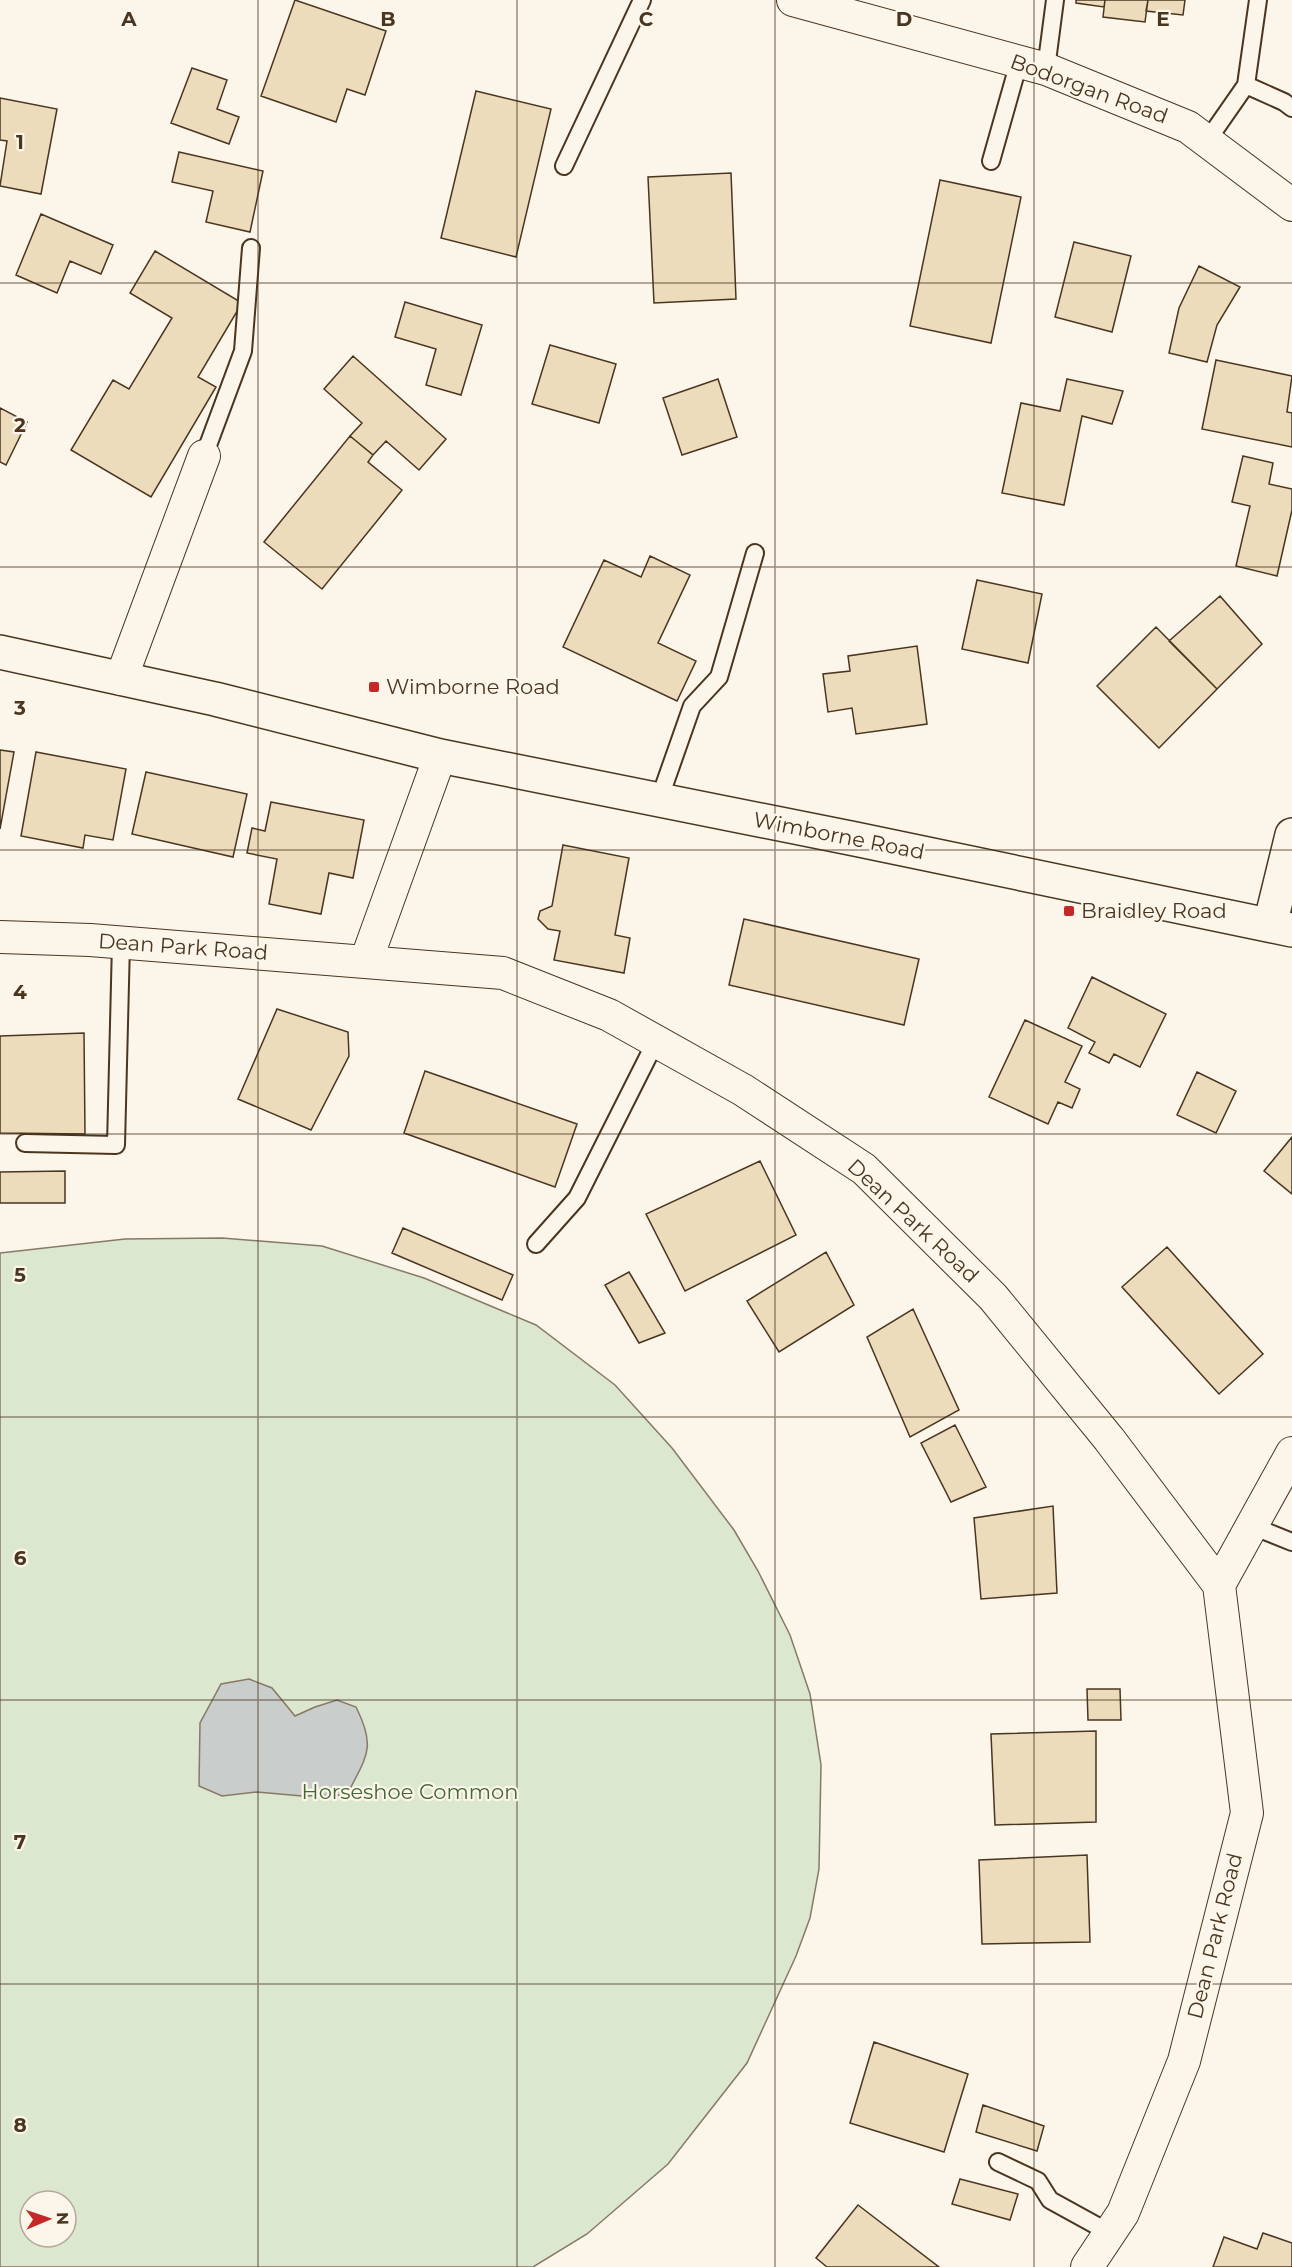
<svg xmlns="http://www.w3.org/2000/svg" width="1292" height="2267" font-family="Montserrat,sans-serif">
	<style>
		.green { fill: #dce7d0; stroke: #887966; stroke-width: 1.5; fill-rule: evenodd }
		.water { fill: #c9cecd; stroke: #887966; stroke-width: 1.5 }
		.building { fill: #ecdcbc; stroke: #4a3520; stroke-width: 1.5 }
		.lines { fill: none; stroke-linecap: round; stroke-linejoin: round }
		.service-casing { stroke: #4a3520; stroke-width: 20 }
		.minor-casing { stroke: #4a3520; stroke-width: 34 }
		.tertiary-casing { stroke: #4a3520; stroke-width: 36 }
		.primary-casing { stroke: #4a3520; stroke-width: 36 }
		.service { stroke: #fbf6e9; stroke-width: 16 }
		.minor { stroke: #fbf6e9; stroke-width: 32 }
		.tertiary { stroke: #fbf6e9; stroke-width: 33 }
		.primary { stroke: #fbf6e9; stroke-width: 33 }
		.grid { fill: none; stroke: #4a3520; stroke-width: 1.5; stroke-opacity: 0.55 }
		.poi-dot { fill: #c62828; stroke: #fbf6e9; stroke-width: 2 }
		.labels { text-anchor: middle; stroke-width: 4.5; stroke-linejoin: round; paint-order: stroke }
		.street-label { font-size: 21px; fill: #4a3520; stroke: #fbf6e9 }
		.poi-label { font-size: 21px; fill: #4a3520; stroke: #fbf6e9; text-anchor: start }
		.park-label { font-size: 21px; fill: #436837; stroke: #fbf6e9 }
		.grid-label { font-size: 20px; text-anchor: middle; font-weight: bold; fill: #4a3520; stroke: #fbf6e9; stroke-width: 4.5; stroke-linejoin: round; paint-order: stroke }
	</style>
	<rect width="100%" height="100%" fill="#fbf6e9"/>
	<path class="green" d="M 222,1238 L 322,1246 L 424,1278 L 536,1325 L 615,1385 L 672,1448 L 734,1530 L 758,1571 L 790,1635 L 810,1694 L 821,1765 L 819,1869 L 810,1918 L 796,1956 L 747,2063 L 668,2164 L 587,2234 L 533,2267 L 0,2267 L 0,1253 L 125,1239 ZM 30,2201 L 66,2201 L 66,2237 L 30,2237 Z"/>
	<path class="water" d="M 249,1679 L 272,1688 L 295,1716 L 315,1707 L 337,1700 L 356,1707 C 377,1749 366,1756 347,1795 L 302,1796 L 257,1792 L 222,1796 L 199,1786 L 200,1723 L 221,1684 Z"/>
	<path class="building" d="M 295,0 L 386,31 L 365,95 L 347,89 L 336,122 L 261,96 Z
		M 1076,0 L 1105,0 L 1104,7 L 1076,3 Z
		M 1105,0 L 1148,0 L 1145,22 L 1103,17 Z
		M 1148,0 L 1185,0 L 1183,15 L 1146,11 Z
		M 192,68 L 227,80 L 217,109 L 239,117 L 229,144 L 171,123 Z
		M 476,91 L 551,109 L 516,257 L 441,238 Z
		M 0,98 L 57,109 L 41,194 L 0,186 L 7,141 L 0,140 Z
		M 179,152 L 263,171 L 250,232 L 206,222 L 213,191 L 172,182 Z
		M 731,173 L 736,299 L 654,303 L 648,177 Z
		M 940,180 L 1021,197 L 991,343 L 910,326 Z
		M 41,214 L 113,245 L 101,274 L 70,261 L 57,293 L 16,275 Z
		M 1074,242 L 1131,256 L 1112,332 L 1055,317 Z
		M 155,251 L 242,303 L 198,377 L 216,387 L 151,497 L 71,450 L 113,380 L 129,389 L 172,318 L 130,293 Z
		M 1199,266 L 1240,287 L 1217,325 L 1207,362 L 1169,353 L 1179,308 Z
		M 405,302 L 482,325 L 461,395 L 426,385 L 436,349 L 395,337 Z
		M 550,345 L 616,364 L 599,423 L 532,404 Z
		M 353,356 L 446,439 L 419,470 L 386,441 L 373,455 L 350,436 L 362,423 L 324,389 Z
		M 1216,360 L 1292,376 L 1287,412 L 1292,413 L 1292,447 L 1202,429 Z
		M 718,379 L 737,437 L 682,455 L 663,398 Z
		M 1067,379 L 1123,391 L 1112,424 L 1082,416 L 1064,505 L 1002,493 L 1021,403 L 1060,411 Z
		M 0,408 L 27,422 L 6,465 L 0,462 Z
		M 350,436 L 373,455 L 368,462 L 402,490 L 322,589 L 264,542 Z
		M 1243,456 L 1273,463 L 1269,484 L 1292,489 L 1292,510 L 1277,576 L 1236,566 L 1250,506 L 1232,502 Z
		M 650,556 L 690,575 L 658,643 L 696,661 L 677,701 L 563,647 L 604,560 L 641,577 Z
		M 977,580 L 1042,594 L 1028,663 L 962,649 Z
		M 1220,596 L 1262,644 L 1217,689 L 1169,641 Z
		M 1156,627 L 1217,689 L 1159,748 L 1097,686 Z
		M 917,646 L 927,724 L 856,734 L 852,708 L 828,712 L 823,674 L 850,671 L 848,656 Z
		M 0,750 L 14,752 L 0,829 Z
		M 36,752 L 126,769 L 113,840 L 85,835 L 83,848 L 21,836 Z
		M 146,772 L 247,794 L 233,857 L 132,834 Z
		M 271,802 L 364,820 L 353,878 L 329,873 L 321,914 L 269,904 L 277,859 L 247,853 L 252,828 L 265,831 Z
		M 563,845 L 629,858 L 615,935 L 630,938 L 624,973 L 554,960 L 560,931 L 548,929 L 538,919 L 540,911 L 552,906 Z
		M 744,919 L 919,959 L 904,1025 L 729,985 Z
		M 1092,977 L 1166,1014 L 1140,1067 L 1114,1054 L 1109,1063 L 1089,1053 L 1095,1042 L 1068,1028 Z
		M 277,1009 L 348,1032 L 349,1056 L 311,1130 L 238,1099 Z
		M 1025,1020 L 1082,1046 L 1065,1082 L 1080,1089 L 1072,1108 L 1058,1102 L 1048,1124 L 989,1097 Z
		M 84,1033 L 85,1134 L 0,1133 L 0,1036 Z
		M 425,1071 L 577,1124 L 555,1187 L 404,1133 Z
		M 1197,1072 L 1236,1091 L 1216,1133 L 1177,1115 Z
		M 1292,1137 L 1292,1194 L 1264,1171 Z
		M 760,1161 L 796,1235 L 685,1291 L 646,1214 Z
		M 65,1171 L 65,1203 L 0,1203 L 0,1172 Z
		M 403,1228 L 513,1275 L 502,1300 L 392,1253 Z
		M 1167,1247 L 1263,1354 L 1219,1394 L 1122,1287 Z
		M 826,1252 L 854,1305 L 779,1352 L 747,1301 Z
		M 629,1272 L 665,1333 L 639,1343 L 605,1285 Z
		M 913,1309 L 959,1410 L 910,1437 L 867,1337 Z
		M 955,1425 L 986,1487 L 951,1502 L 921,1443 Z
		M 1053,1506 L 1057,1593 L 981,1599 L 974,1518 Z
		M 1087,1689 L 1120,1689 L 1121,1720 L 1088,1720 Z
		M 1096,1731 L 1096,1822 L 995,1825 L 991,1734 Z
		M 1087,1855 L 1090,1942 L 982,1944 L 979,1860 Z
		M 874,2042 L 968,2074 L 944,2152 L 850,2123 Z
		M 983,2105 L 1044,2126 L 1037,2151 L 976,2132 Z
		M 960,2179 L 1018,2194 L 1010,2220 L 952,2204 Z
		M 858,2205 L 939,2267 L 827,2267 L 816,2258 Z
		M 1263,2233 L 1292,2243 L 1292,2267 L 1213,2267 L 1224,2237 L 1257,2249 Z"/>
	<g class="lines">
		<defs>
			<path id="service" d="M 1046,69 L 1055,0
				M 1246,85 L 1258,0
				M 1207,141 L 1246,85 L 1284,102 L 1292,108
				M 991,161 L 1019,62
				M 564,166 L 642,0
				M 204,456 L 243,351 L 251,248
				M 659,800 L 692,706 L 719,677 L 755,553
				M 25,1143 L 116,1145 L 121,943
				M 536,1244 L 577,1198 L 656,1041
				M 1252,1526 L 1292,1542
				M 998,2162 L 1038,2181 L 1050,2200 L 1110,2233"/>
			<path id="minor" d="M 793,0 L 1046,69 L 1188,127 L 1292,205
				M 121,679 L 204,456
				M 0,937 L 90,940 L 503,973 L 609,1015 L 743,1090 L 864,1169 L 993,1297 L 1109,1439 L 1219,1585 L 1247,1813 L 1184,2061 L 1123,2213 L 1087,2267
				M 366,961 L 440,756
				M 1219,1585 L 1292,1453"/>
			<path id="tertiary" d="M 1270,925 L 1292,835"/>
			<path id="primary" d="M 0,652 L 215,699 L 440,756 L 855,839 L 1292,930"/>
		</defs>
		<use href="#service" class="service-casing"/>
		<use href="#minor" class="minor-casing"/>
		<use href="#tertiary" class="tertiary-casing"/>
		<use href="#primary" class="primary-casing"/>
		<use href="#service" class="service"/>
		<use href="#minor" class="minor"/>
		<use href="#tertiary" class="tertiary"/>
		<use href="#primary" class="primary"/>
	</g>
	<path class="grid" d="M 258,0 L 258,2267M 517,0 L 517,2267M 775,0 L 775,2267M 1034,0 L 1034,2267M 0,283 L 1292,283M 0,567 L 1292,567M 0,850 L 1292,850M 0,1134 L 1292,1134M 0,1417 L 1292,1417M 0,1700 L 1292,1700M 0,1984 L 1292,1984"/>
	<g class="poi-dot">
		<rect x="368" y="681" width="12" height="12" rx="3"/>
		<rect x="1063" y="905" width="12" height="12" rx="3"/>
	</g>
	<g class="labels">
		<g class="street-label">
			<text transform="translate(1089 89) rotate(20)" y="7">Bodorgan Road</text>
			<text transform="translate(839 836) rotate(11)" y="7">Wimborne Road</text>
			<text transform="translate(183 947) rotate(4)" y="7">Dean Park Road</text>
			<text transform="translate(913 1221) rotate(43)" y="7">Dean Park Road</text>
			<text transform="translate(1215 1936) rotate(-76)" y="7">Dean Park Road</text>
		</g>
		<g class="poi-label">
			<text x="386" y="694">Wimborne Road</text>
			<text x="1081" y="918">Braidley Road</text>
		</g>
		<g class="park-label">
			<text x="410" y="1799">Horseshoe Common</text>
		</g>
	</g>
	<g class="grid-label">
		<text x="129" y="26">A</text>
		<text x="388" y="26">B</text>
		<text x="646" y="26">C</text>
		<text x="904" y="26">D</text>
		<text x="1163" y="26">E</text>
		<text x="20" y="149">1</text>
		<text x="20" y="432">2</text>
		<text x="20" y="715">3</text>
		<text x="20" y="999">4</text>
		<text x="20" y="1282">5</text>
		<text x="20" y="1565">6</text>
		<text x="20" y="1849">7</text>
		<text x="20" y="2132">8</text>
	</g>
	<g transform="translate(48 2219) rotate(88)"><circle r="28" fill="#fbf6e9" stroke="#b4a999" stroke-width="1.5"/>
	<path d="M0-4.5L10 22L0 15L-10 22Z" fill="#c62828"/>
	<text y="-9" font-size="16" font-weight="bold" text-anchor="middle" fill="#4a3520">N</text>
	</g>
</svg>
